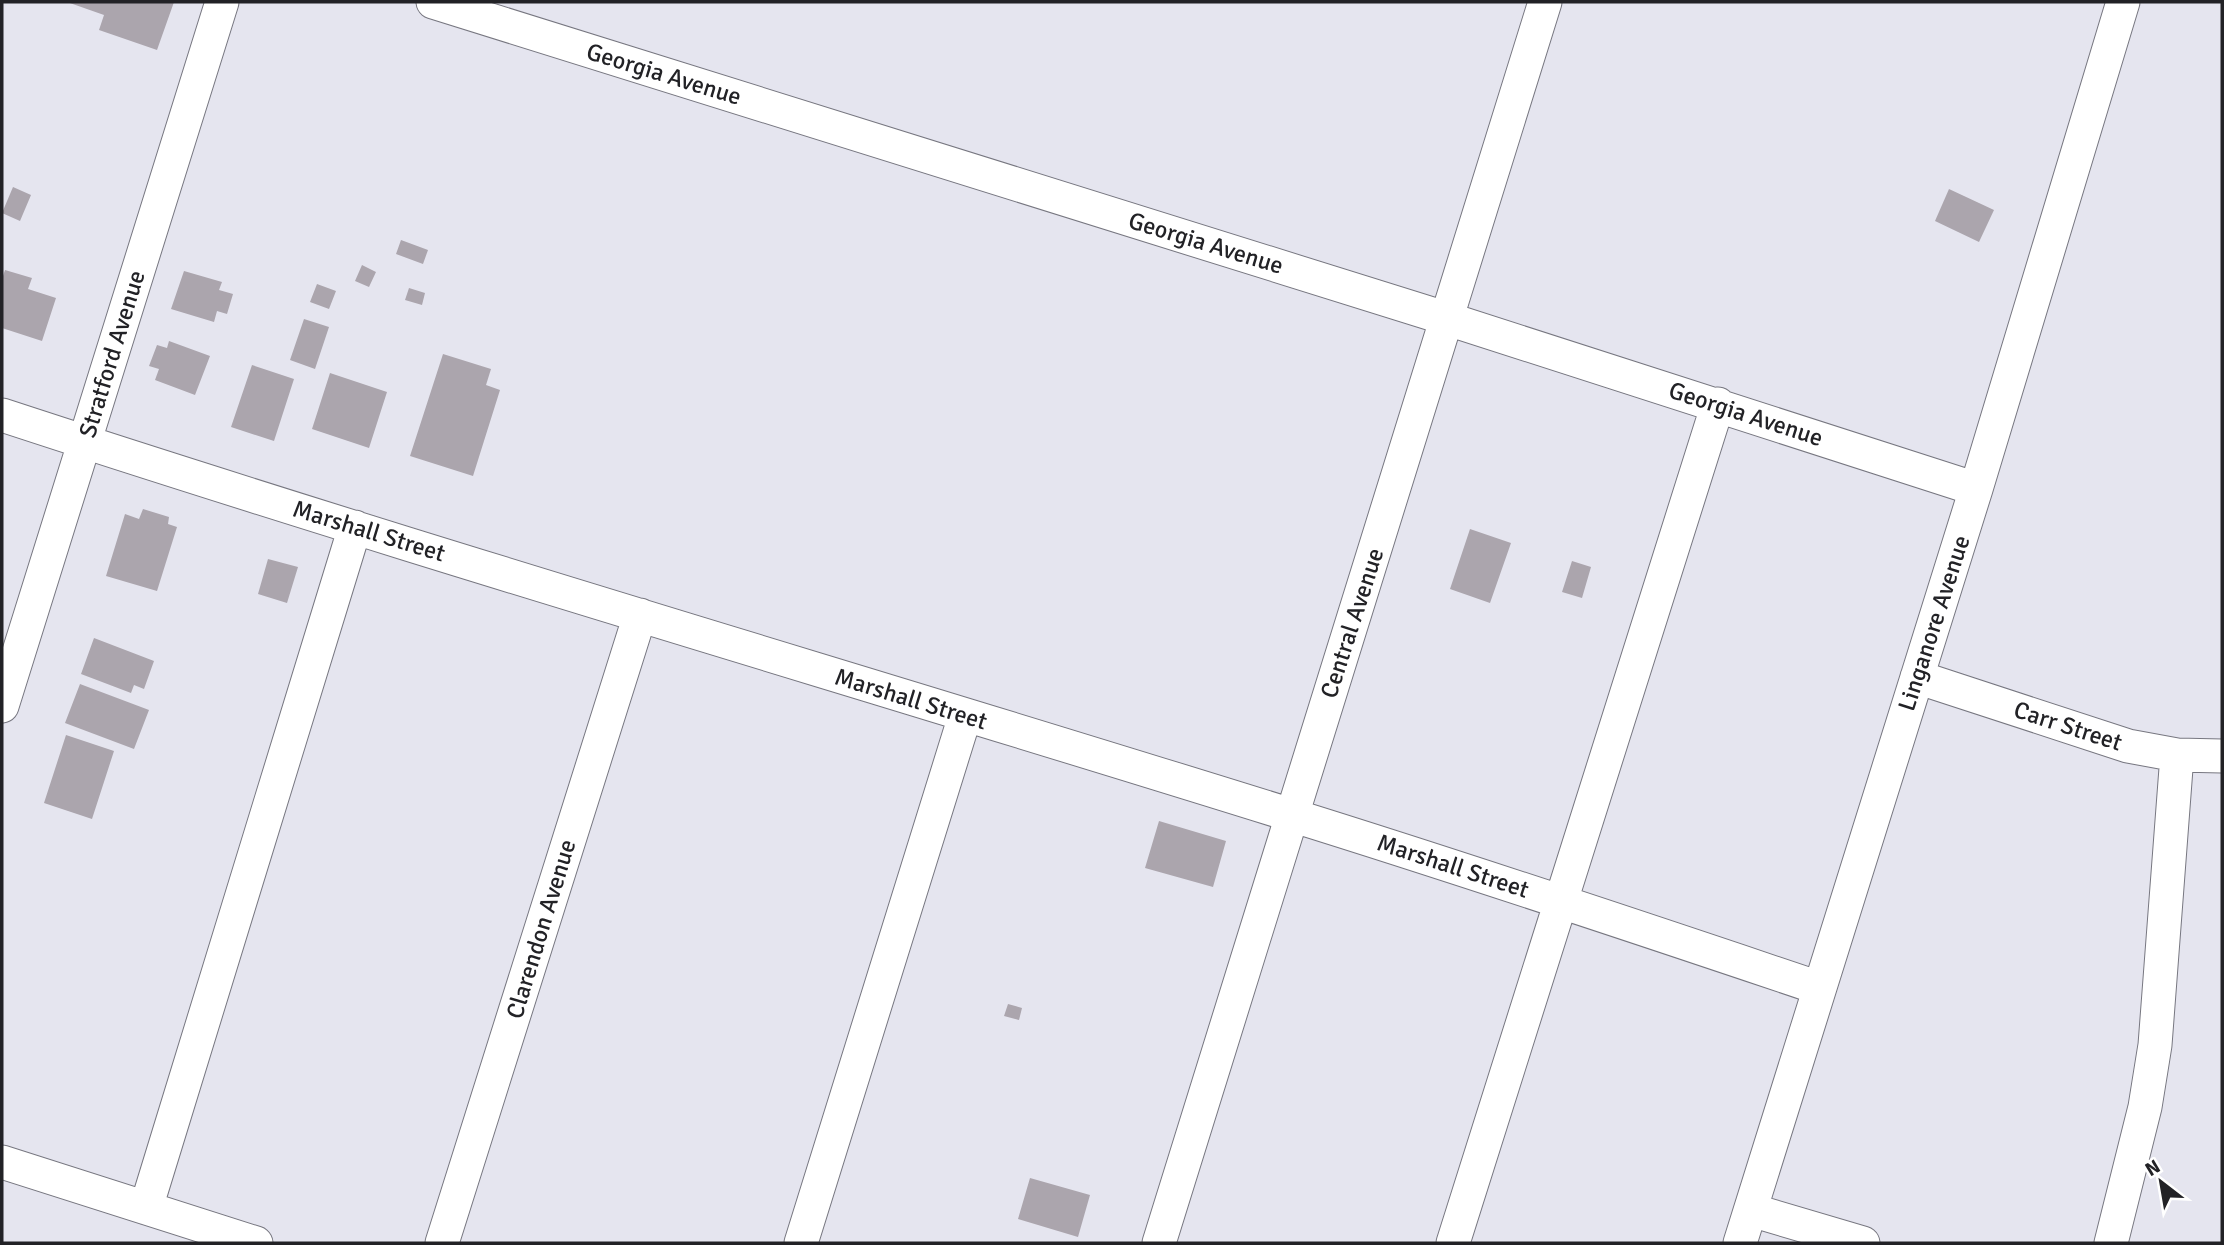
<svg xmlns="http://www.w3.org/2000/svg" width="2224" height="1245" font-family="Signika,sans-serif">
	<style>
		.building { fill: #aba5ad }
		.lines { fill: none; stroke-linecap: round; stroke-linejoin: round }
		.minor-casing { stroke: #777780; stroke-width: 35 }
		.minor { stroke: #fff; stroke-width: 33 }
		.labels { text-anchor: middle; stroke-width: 5; stroke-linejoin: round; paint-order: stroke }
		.street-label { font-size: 24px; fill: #222226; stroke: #fff }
	</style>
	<rect width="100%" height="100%" fill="#e5e5ef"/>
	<path class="building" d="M 67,2 L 174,2 L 157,50 L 99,30 L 104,15 Z
		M 13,187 L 31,195 L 20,221 L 2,213 Z
		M 1949,189 L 1994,210 L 1979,242 L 1935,221 Z
		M 401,240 L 428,250 L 423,264 L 396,254 Z
		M 362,265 L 376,272 L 369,287 L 355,281 Z
		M 5,270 L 32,278 L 28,289 L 56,298 L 42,341 L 2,328 L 2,279 Z
		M 184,271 L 222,282 L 219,290 L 233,294 L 227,314 L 217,311 L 214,322 L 171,309 Z
		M 317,284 L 336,291 L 329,309 L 310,302 Z
		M 409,288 L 425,293 L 422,305 L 405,300 Z
		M 304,319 L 329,327 L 315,369 L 290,360 Z
		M 169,341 L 210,356 L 195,395 L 155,380 L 159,369 L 149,366 L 157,345 L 167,348 Z
		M 443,354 L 491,369 L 486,385 L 500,390 L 473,476 L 410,456 Z
		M 252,365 L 294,379 L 274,441 L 231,427 Z
		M 330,373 L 387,392 L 369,448 L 312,429 Z
		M 143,509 L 169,517 L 168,524 L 177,527 L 157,591 L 106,576 L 125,514 L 139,519 Z
		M 1470,529 L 1511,543 L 1490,603 L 1450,589 Z
		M 268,559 L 298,567 L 287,603 L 258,594 Z
		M 1572,561 L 1591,567 L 1582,598 L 1562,592 Z
		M 94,638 L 154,661 L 144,689 L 134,685 L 131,693 L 81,674 Z
		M 80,684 L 149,710 L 134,749 L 65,723 Z
		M 66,735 L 114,751 L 92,819 L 44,803 Z
		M 1159,821 L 1226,841 L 1213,887 L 1145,868 Z
		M 1008,1004 L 1022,1008 L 1019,1020 L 1004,1016 Z
		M 1030,1178 L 1090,1195 L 1078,1237 L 1018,1219 Z"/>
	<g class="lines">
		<defs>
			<path id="minor" d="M 433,2 L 1448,319 L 1976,489
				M 2,415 C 429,555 862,681 1291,815 C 1468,870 1644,929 1819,988
				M 1917,677 L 2128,746 L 2177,755 L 2222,756
				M 2,706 L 222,2
				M 2,1162 L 256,1243
				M 146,1208 L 355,527
				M 1751,1210 L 1863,1243
				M 442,1243 L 640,615
				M 801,1243 L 965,716
				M 1159,1243 L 1545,2
				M 1453,1243 L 1718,404
				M 1740,1243 L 1976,489 L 2123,2
				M 2111,1243 L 2145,1107 L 2155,1045 L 2177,755"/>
		</defs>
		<use href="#minor" class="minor-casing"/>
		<use href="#minor" class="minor"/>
	</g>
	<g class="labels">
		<g class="street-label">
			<text transform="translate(664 74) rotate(17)" y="8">Georgia Avenue</text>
			<text transform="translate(1206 243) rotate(17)" y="8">Georgia Avenue</text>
			<text transform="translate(112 354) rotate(-73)" y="8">Stratford Avenue</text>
			<text transform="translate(1746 414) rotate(18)" y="8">Georgia Avenue</text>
			<text transform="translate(369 531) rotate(17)" y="8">Marshall Street</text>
			<text transform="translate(1352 623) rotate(-72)" y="8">Central Avenue</text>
			<text transform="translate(1934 623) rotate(-72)" y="8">Linganore Avenue</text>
			<text transform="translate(911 699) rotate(17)" y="8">Marshall Street</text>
			<text transform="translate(2068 726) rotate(18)" y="8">Carr Street</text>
			<text transform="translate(1453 866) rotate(18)" y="8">Marshall Street</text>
			<text transform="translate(541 929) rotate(-73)" y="8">Clarendon Avenue</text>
		</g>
	</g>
	<rect width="2224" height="1245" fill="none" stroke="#222226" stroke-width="7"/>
	<g transform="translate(2161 1182) rotate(329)" stroke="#ffffff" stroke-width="5" paint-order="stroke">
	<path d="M0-5L12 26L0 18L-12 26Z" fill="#222226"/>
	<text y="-10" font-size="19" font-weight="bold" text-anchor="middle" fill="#222226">N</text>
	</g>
</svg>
